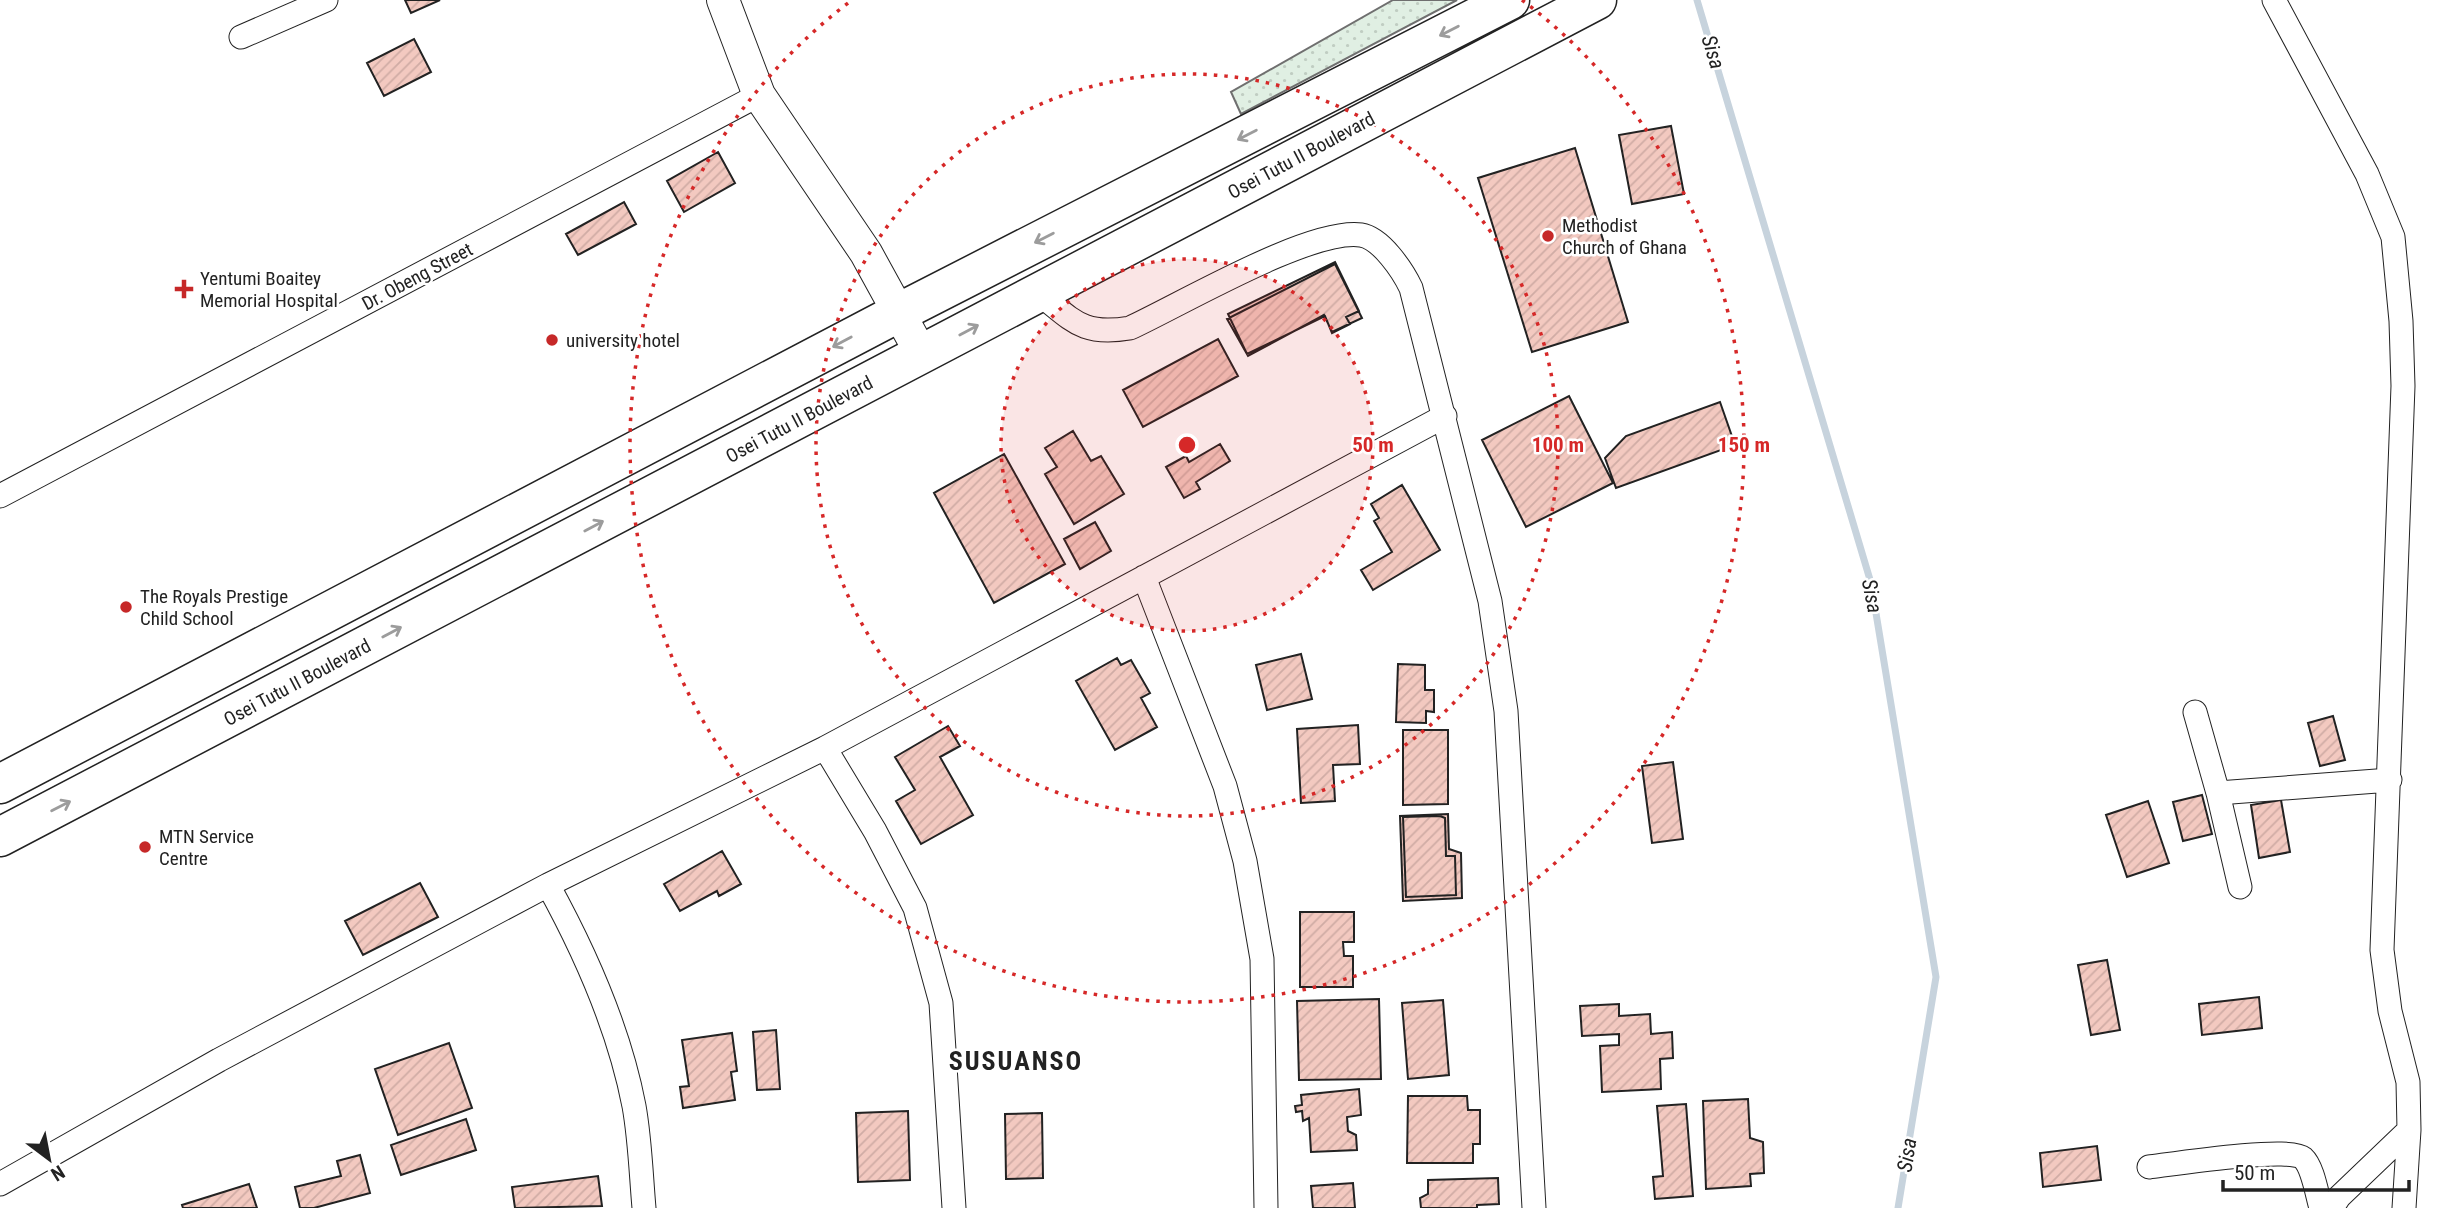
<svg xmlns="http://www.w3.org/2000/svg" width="2461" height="1208" font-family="'Roboto Condensed',sans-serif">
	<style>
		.grass { fill: url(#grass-dots); stroke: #6f6f6f; stroke-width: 2 }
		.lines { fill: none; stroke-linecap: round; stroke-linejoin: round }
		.stream { stroke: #c7d3dd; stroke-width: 7 }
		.building { fill: url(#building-hatch); stroke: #222; stroke-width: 2 }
		.street-casing { stroke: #222; stroke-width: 25 }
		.secondary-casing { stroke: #222; stroke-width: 34 }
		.highway-casing { stroke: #222; stroke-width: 41 }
		.street { stroke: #fff; stroke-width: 23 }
		.secondary { stroke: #fff; stroke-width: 32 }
		.highway { stroke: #fff; stroke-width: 38 }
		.oneway { stroke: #9c9c9c }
		.ring { fill: none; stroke: #d62828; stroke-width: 3.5; stroke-dasharray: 3.5 7 }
		.poi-dot { fill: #c62828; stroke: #fff; stroke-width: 2.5 }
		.labels { text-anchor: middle; stroke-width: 5; stroke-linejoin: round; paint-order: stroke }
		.street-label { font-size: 19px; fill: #222; stroke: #fff }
		.poi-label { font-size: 19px; fill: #222; stroke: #fff; text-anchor: start }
		.water-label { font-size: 21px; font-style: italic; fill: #222; stroke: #fff }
		.district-label { font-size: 26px; font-weight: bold; letter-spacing: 2px; fill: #222; stroke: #fff }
		.centre { fill: #d62828; stroke: #fff; stroke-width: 3.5 }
		.ring-label { font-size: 21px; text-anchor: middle; font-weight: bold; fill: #d62828; stroke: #fff; stroke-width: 5; stroke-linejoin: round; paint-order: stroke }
	</style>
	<defs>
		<pattern id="grass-dots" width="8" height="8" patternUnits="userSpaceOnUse" patternTransform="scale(1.75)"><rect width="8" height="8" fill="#e0efe3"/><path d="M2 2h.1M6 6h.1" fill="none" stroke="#c0cdc2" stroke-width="1.8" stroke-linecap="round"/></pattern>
		<pattern id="building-hatch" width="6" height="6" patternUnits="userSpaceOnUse" patternTransform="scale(1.75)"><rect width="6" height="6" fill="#f3c9c0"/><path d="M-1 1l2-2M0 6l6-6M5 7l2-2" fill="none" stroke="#d0aca5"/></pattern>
	</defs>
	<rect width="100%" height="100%" fill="#fff"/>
	<path class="grass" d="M 1393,0 L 1457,0 L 1241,114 L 1231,92 Z"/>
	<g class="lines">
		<path class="stream" d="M 1697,0 L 1871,583 L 1936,977 L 1898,1208"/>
	</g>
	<path class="building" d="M 405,0 L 440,0 L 411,13 Z
		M 414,39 L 431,72 L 384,96 L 367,63 Z
		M 1671,126 L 1684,194 L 1632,204 L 1619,135 Z
		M 1575,148 L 1628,322 L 1532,352 L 1478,178 Z
		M 718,152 L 735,183 L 684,212 L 667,181 Z
		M 624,202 L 636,224 L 578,255 L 566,234 Z
		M 1335,262 L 1359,311 L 1346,317 L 1350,324 L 1332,333 L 1325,316 L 1247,354 L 1228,314 Z
		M 1335,264 L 1362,318 L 1332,332 L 1324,315 L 1248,356 L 1227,319 Z
		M 1218,339 L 1238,376 L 1143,427 L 1123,390 Z
		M 1569,396 L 1613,483 L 1526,527 L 1482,440 Z
		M 1720,402 L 1735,445 L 1616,488 L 1605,458 L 1626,436 Z
		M 1073,431 L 1091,461 L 1101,456 L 1124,494 L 1074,524 L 1045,474 L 1057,467 L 1045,448 Z
		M 1220,444 L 1230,461 L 1196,482 L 1200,489 L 1184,498 L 1166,467 L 1186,456 L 1189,462 Z
		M 1004,454 L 1065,564 L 994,603 L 934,493 Z
		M 1402,485 L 1440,550 L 1373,590 L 1361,570 L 1392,552 L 1374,521 L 1379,518 L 1371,504 Z
		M 1095,522 L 1111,551 L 1080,569 L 1064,539 Z
		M 1301,654 L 1312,699 L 1267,710 L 1256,665 Z
		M 1117,658 L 1121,665 L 1131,660 L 1150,693 L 1141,698 L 1157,727 L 1115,750 L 1076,681 Z
		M 1398,664 L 1425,665 L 1425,690 L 1434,690 L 1434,712 L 1426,711 L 1426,723 L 1396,722 Z
		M 2333,716 L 2345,760 L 2320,766 L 2308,723 Z
		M 1358,725 L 1360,764 L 1333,765 L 1335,801 L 1301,803 L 1297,729 Z
		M 948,726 L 960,746 L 940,757 L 973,815 L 921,844 L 896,801 L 915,790 L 895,757 Z
		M 1403,730 L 1448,730 L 1448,804 L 1403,805 Z
		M 1673,762 L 1683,839 L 1652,843 L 1642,766 Z
		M 2202,795 L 2212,834 L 2183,841 L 2173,802 Z
		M 2281,800 L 2290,852 L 2259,858 L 2251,805 Z
		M 2148,801 L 2169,863 L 2127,877 L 2106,815 Z
		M 1448,814 L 1449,849 L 1461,853 L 1462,898 L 1403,901 L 1400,816 Z
		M 1440,816 L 1445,818 L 1446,856 L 1455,856 L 1456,895 L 1406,897 L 1403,817 Z
		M 722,851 L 741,884 L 719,896 L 717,891 L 680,911 L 664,884 Z
		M 420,883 L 438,917 L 363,955 L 345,921 Z
		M 1300,912 L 1354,912 L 1354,942 L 1343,942 L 1344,956 L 1353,956 L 1353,987 L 1300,987 Z
		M 2107,960 L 2120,1030 L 2091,1035 L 2078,965 Z
		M 2259,997 L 2262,1028 L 2202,1035 L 2199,1004 Z
		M 1379,999 L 1381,1079 L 1299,1080 L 1297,1001 Z
		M 1443,1000 L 1449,1075 L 1408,1079 L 1402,1003 Z
		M 1619,1004 L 1619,1016 L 1650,1014 L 1651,1034 L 1672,1032 L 1673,1058 L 1660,1059 L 1661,1089 L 1602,1092 L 1600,1046 L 1619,1045 L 1619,1034 L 1582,1036 L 1580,1006 Z
		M 776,1030 L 780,1089 L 757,1090 L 753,1032 Z
		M 732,1033 L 737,1071 L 731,1072 L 735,1100 L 683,1108 L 680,1087 L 689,1086 L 682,1040 Z
		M 449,1043 L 472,1108 L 398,1135 L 375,1069 Z
		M 1359,1089 L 1361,1115 L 1347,1117 L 1348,1131 L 1356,1135 L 1357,1150 L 1311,1152 L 1309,1118 L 1303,1121 L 1302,1111 L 1296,1112 L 1295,1106 L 1302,1105 L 1301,1095 Z
		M 1408,1096 L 1467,1096 L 1468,1110 L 1480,1110 L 1480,1144 L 1473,1144 L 1473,1163 L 1407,1163 Z
		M 1748,1099 L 1750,1138 L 1763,1142 L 1764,1173 L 1750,1174 L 1751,1186 L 1706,1189 L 1703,1101 Z
		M 1686,1104 L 1693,1196 L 1655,1199 L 1653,1177 L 1663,1176 L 1657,1106 Z
		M 908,1111 L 910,1180 L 858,1182 L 856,1113 Z
		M 1042,1113 L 1043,1178 L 1006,1179 L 1005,1114 Z
		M 466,1119 L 476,1150 L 401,1175 L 391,1145 Z
		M 2097,1146 L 2101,1180 L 2043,1187 L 2040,1153 Z
		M 360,1155 L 370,1193 L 314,1208 L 300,1208 L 295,1187 L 341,1176 L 337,1161 Z
		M 598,1176 L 602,1206 L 515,1208 L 512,1187 Z
		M 1498,1178 L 1499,1204 L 1477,1205 L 1477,1208 L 1421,1208 L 1420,1198 L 1428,1194 L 1428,1180 Z
		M 1353,1183 L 1355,1208 L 1313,1208 L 1311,1186 Z
		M 249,1184 L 257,1208 L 183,1208 L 182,1205 Z"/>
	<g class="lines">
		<defs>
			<path id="street" d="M 2274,0 L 2367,174 L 2393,237 L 2401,321 L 2403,386 L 2382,950 L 2390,1011 L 2408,1082 L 2409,1130 L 2404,1208
				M 241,37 L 326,0
				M 1038,293 C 1074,321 1082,336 1130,328 C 1182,304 1310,228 1361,235 C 1381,238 1403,271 1411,288 L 1490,601 L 1506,711 L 1534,1208
				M 0,496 L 759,95
				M 1144,577 L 1225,786 L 1245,861 L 1262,959 L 1266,1208
				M 2195,712 L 2218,793 L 2390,780
				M 825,748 L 875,831 L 915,908 L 941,1003 L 954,1208
				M 2218,793 L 2240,887
				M 548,885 C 586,954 619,1028 634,1106 C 640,1139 641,1174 644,1208
				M 2149,1167 C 2173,1164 2289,1146 2303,1158 C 2313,1167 2317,1195 2321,1208
				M 0,1184 L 219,1060 L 548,885 L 825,748 L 1445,416
				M 2332,1208 L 2339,1197 L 2409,1130"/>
			<path id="secondary" d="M 723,0 L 759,95 L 866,253 L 922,355"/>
			<path id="highway" d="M 0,784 L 900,312 L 1510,0
				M 0,837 L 1597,0"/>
		</defs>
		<use href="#street" class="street-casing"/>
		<use href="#secondary" class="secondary-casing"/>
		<use href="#highway" class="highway-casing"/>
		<use href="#street" class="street"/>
		<use href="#secondary" class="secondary"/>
		<use href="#highway" class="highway"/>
	</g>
	<defs><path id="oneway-shaft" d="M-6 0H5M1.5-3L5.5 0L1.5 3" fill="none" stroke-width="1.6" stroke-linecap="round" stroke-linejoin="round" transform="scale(1.75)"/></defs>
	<g class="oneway">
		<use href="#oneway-shaft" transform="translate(1449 31) rotate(153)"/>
		<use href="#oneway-shaft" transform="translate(1247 135) rotate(153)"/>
		<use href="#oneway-shaft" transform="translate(1044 238) rotate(153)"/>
		<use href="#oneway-shaft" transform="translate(969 330) rotate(-28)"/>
		<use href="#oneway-shaft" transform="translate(842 342) rotate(152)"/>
		<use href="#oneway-shaft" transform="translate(594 526) rotate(-28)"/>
		<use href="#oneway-shaft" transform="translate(392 632) rotate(-28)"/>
		<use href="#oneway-shaft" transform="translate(61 806) rotate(-27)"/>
	</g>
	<circle cx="1187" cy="445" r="186" fill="#d62828" fill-opacity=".12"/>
	<g class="ring">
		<circle cx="1187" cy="445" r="186"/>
		<circle cx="1187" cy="445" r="371"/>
		<path d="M1522 0A557 557 0 1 1 852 0"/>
	</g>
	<g class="poi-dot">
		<circle cx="1548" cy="236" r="7"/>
		<path d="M180.5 278.5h7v7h7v7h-7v7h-7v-7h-7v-7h7z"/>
		<circle cx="552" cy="340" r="7"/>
		<circle cx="126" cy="607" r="7"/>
		<circle cx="145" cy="847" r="7"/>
	</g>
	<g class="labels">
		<g class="street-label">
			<text transform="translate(1301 155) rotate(-28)" y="7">Osei Tutu II Boulevard</text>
			<text transform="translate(417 276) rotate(-28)" y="7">Dr. Obeng Street</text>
			<text transform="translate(799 419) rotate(-28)" y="7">Osei Tutu II Boulevard</text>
			<text transform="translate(297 682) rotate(-28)" y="7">Osei Tutu II Boulevard</text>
		</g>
		<g class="poi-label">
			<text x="1562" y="232">Methodist<tspan x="1562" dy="22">Church of Ghana</tspan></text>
			<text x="200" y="285">Yentumi Boaitey<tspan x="200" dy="22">Memorial Hospital</tspan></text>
			<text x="566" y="347">university hotel</text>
			<text x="140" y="603">The Royals Prestige<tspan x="140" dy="22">Child School</tspan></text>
			<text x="159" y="843">MTN Service<tspan x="159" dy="22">Centre</tspan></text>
		</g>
		<g class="water-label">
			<text transform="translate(1713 52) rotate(73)" y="7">Sisa</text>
			<text transform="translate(1872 596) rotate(79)" y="7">Sisa</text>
			<text transform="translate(1907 1155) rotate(-81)" y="7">Sisa</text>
		</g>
		<g class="district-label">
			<text x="1016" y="1070">SUSUANSO</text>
		</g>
	</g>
	<circle cx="1187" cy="445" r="10" class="centre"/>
	<g class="ring-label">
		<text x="1373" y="452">50 m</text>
		<text x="1558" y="452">100 m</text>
		<text x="1744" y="452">150 m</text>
	</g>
	<g transform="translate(49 1159) rotate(148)" stroke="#ffffff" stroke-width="5" paint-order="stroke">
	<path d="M0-5L12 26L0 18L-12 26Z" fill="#222222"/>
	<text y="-10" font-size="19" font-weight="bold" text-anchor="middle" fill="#222222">N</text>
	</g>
	<path d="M2223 1180v10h186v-10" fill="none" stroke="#222222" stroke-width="3.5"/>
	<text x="2234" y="1180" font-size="21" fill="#222222" stroke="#ffffff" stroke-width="5" paint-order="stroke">50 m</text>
</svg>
